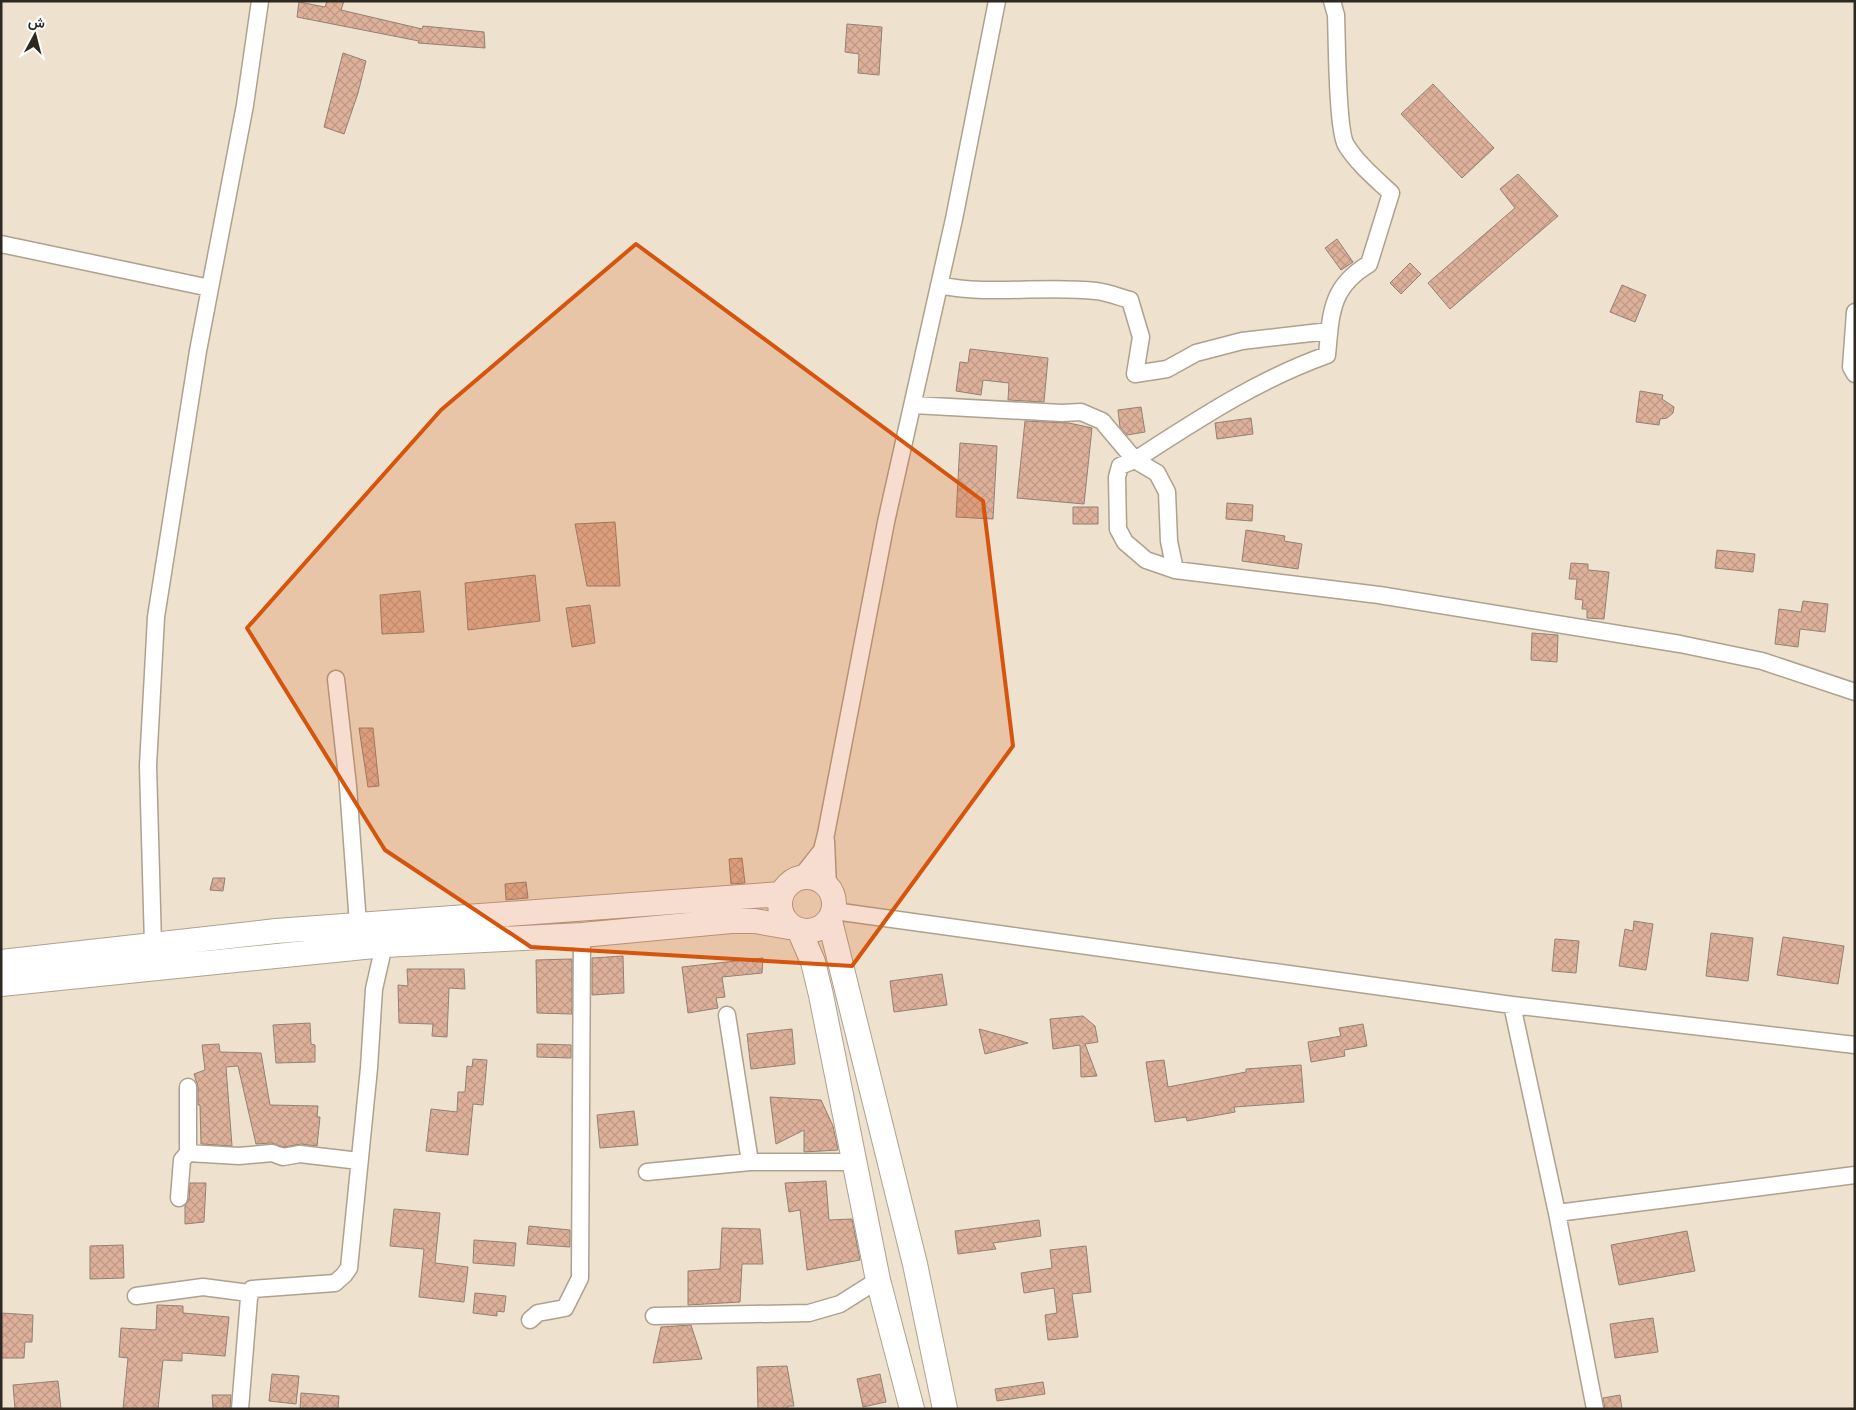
<svg xmlns="http://www.w3.org/2000/svg" width="1856" height="1410" font-family="Inter,Vazirmatn,sans-serif">
	<style>
		.building { fill: url(#building-cross-hatch); stroke: #948075 }
		.lines { fill: none; stroke-linecap: round; stroke-linejoin: round }
		.street-casing { stroke: #aea18f; stroke-width: 19 }
		.secondary-casing { stroke: #aea18f; stroke-width: 26 }
		.street { stroke: #fff; stroke-width: 16 }
		.secondary { stroke: #fff; stroke-width: 24 }
		.marked { fill: #d5540e; fill-opacity: 0.2; stroke: #d5540e; stroke-width: 4; stroke-linejoin: round }
	</style>
	<defs>
		<pattern id="building-cross-hatch" width="8" height="8" patternUnits="userSpaceOnUse" patternTransform="scale(1.25)"><rect width="8" height="8" fill="#ddb199"/><path d="M0 0l8 8M0 8l8-8" fill="none" stroke="#be9884"/></pattern>
	</defs>
	<rect width="100%" height="100%" fill="#eee1cd"/>
	<path class="building" d="M 327,1 L 344,1 L 341,10 L 422,29 L 423,26 L 484,32 L 485,48 L 418,43 L 419,41 L 297,17 L 299,2 L 325,7 Z
		M 847,24 L 882,27 L 879,75 L 858,73 L 859,54 L 845,52 Z
		M 343,53 L 366,61 L 358,93 L 344,134 L 324,127 Z
		M 1433,84 L 1494,148 L 1462,178 L 1401,114 Z
		M 1518,174 L 1558,216 L 1450,309 L 1428,283 L 1515,208 L 1500,189 Z
		M 1337,239 L 1353,262 L 1341,270 L 1325,248 Z
		M 1410,263 L 1421,274 L 1401,294 L 1390,283 Z
		M 1622,285 L 1646,295 L 1635,322 L 1610,312 Z
		M 970,349 L 1048,358 L 1044,402 L 1008,400 L 1009,383 L 983,380 L 981,395 L 956,391 L 960,362 L 968,363 Z
		M 1640,391 L 1663,395 L 1662,399 L 1674,407 L 1673,413 L 1667,418 L 1660,419 L 1659,425 L 1636,422 Z
		M 1141,407 L 1145,432 L 1127,435 L 1120,427 L 1118,410 Z
		M 1251,418 L 1253,434 L 1217,439 L 1215,423 Z
		M 1025,421 L 1069,423 L 1092,428 L 1084,504 L 1017,498 Z
		M 960,443 L 997,446 L 993,519 L 956,517 Z
		M 1227,503 L 1253,505 L 1252,521 L 1226,519 Z
		M 1073,507 L 1098,507 L 1098,524 L 1073,524 Z
		M 615,522 L 620,586 L 587,586 L 575,524 Z
		M 1246,530 L 1285,536 L 1284,541 L 1302,544 L 1298,569 L 1242,561 Z
		M 1717,550 L 1755,554 L 1753,572 L 1715,568 Z
		M 1571,563 L 1588,564 L 1588,570 L 1609,572 L 1604,619 L 1587,618 L 1587,609 L 1582,609 L 1583,600 L 1575,599 L 1577,579 L 1569,579 Z
		M 535,575 L 540,621 L 468,630 L 465,583 Z
		M 420,591 L 424,632 L 382,634 L 380,595 Z
		M 1803,601 L 1828,604 L 1825,632 L 1800,629 L 1798,647 L 1775,644 L 1779,609 L 1801,612 Z
		M 590,605 L 595,643 L 572,647 L 566,608 Z
		M 1532,633 L 1558,635 L 1557,662 L 1531,660 Z
		M 359,728 L 373,728 L 379,786 L 368,787 Z
		M 742,858 L 745,883 L 731,884 L 729,859 Z
		M 213,878 L 225,878 L 223,891 L 210,890 Z
		M 526,882 L 528,898 L 506,900 L 505,884 Z
		M 1634,921 L 1653,924 L 1646,970 L 1619,966 L 1625,929 L 1633,931 Z
		M 1711,933 L 1753,938 L 1748,981 L 1706,976 Z
		M 1783,937 L 1844,946 L 1838,984 L 1777,975 Z
		M 1555,939 L 1579,941 L 1576,973 L 1552,971 Z
		M 623,956 L 624,993 L 592,995 L 592,958 Z
		M 763,958 L 762,973 L 722,977 L 725,997 L 716,998 L 718,1008 L 688,1013 L 682,967 Z
		M 572,959 L 572,1014 L 537,1013 L 536,960 Z
		M 407,969 L 464,969 L 465,989 L 449,988 L 447,1037 L 432,1036 L 433,1024 L 399,1023 L 398,985 L 408,986 Z
		M 942,974 L 947,1005 L 894,1012 L 890,981 Z
		M 1083,1016 L 1095,1026 L 1098,1042 L 1085,1044 L 1097,1076 L 1081,1077 L 1080,1045 L 1053,1049 L 1050,1019 Z
		M 310,1023 L 311,1044 L 315,1045 L 315,1062 L 276,1063 L 273,1025 Z
		M 1363,1024 L 1367,1046 L 1344,1050 L 1345,1056 L 1311,1062 L 1308,1042 L 1341,1036 L 1339,1028 Z
		M 792,1029 L 795,1064 L 751,1069 L 747,1034 Z
		M 979,1029 L 1005,1036 L 1028,1043 L 985,1054 Z
		M 219,1044 L 220,1052 L 261,1053 L 270,1105 L 318,1106 L 317,1117 L 320,1117 L 317,1146 L 301,1144 L 284,1147 L 271,1143 L 256,1144 L 238,1066 L 226,1067 L 232,1146 L 201,1144 L 200,1105 L 198,1105 L 198,1087 L 194,1074 L 205,1070 L 202,1045 Z
		M 537,1044 L 571,1045 L 571,1058 L 537,1057 Z
		M 473,1059 L 487,1060 L 483,1105 L 473,1104 L 468,1155 L 426,1151 L 431,1109 L 457,1112 L 458,1092 L 465,1092 L 467,1066 L 472,1067 Z
		M 1164,1060 L 1168,1087 L 1246,1072 L 1246,1069 L 1301,1065 L 1304,1102 L 1234,1107 L 1235,1112 L 1187,1121 L 1186,1117 L 1155,1122 L 1146,1062 Z
		M 770,1097 L 821,1100 L 833,1126 L 838,1150 L 804,1152 L 804,1130 L 776,1144 Z
		M 634,1111 L 638,1145 L 600,1148 L 597,1115 Z
		M 826,1181 L 829,1220 L 852,1219 L 860,1260 L 807,1270 L 800,1210 L 789,1212 L 785,1183 Z
		M 190,1183 L 206,1183 L 204,1222 L 185,1224 L 185,1205 L 189,1199 Z
		M 394,1209 L 440,1213 L 435,1263 L 468,1267 L 464,1302 L 419,1297 L 424,1249 L 390,1246 Z
		M 1039,1220 L 1041,1236 L 993,1243 L 996,1249 L 958,1254 L 955,1231 Z
		M 529,1226 L 570,1230 L 570,1247 L 527,1244 Z
		M 722,1228 L 760,1229 L 763,1264 L 742,1264 L 740,1302 L 688,1305 L 688,1271 L 720,1269 Z
		M 1687,1231 L 1695,1271 L 1619,1285 L 1611,1245 Z
		M 474,1240 L 516,1243 L 514,1266 L 473,1263 Z
		M 123,1245 L 124,1278 L 90,1279 L 90,1246 Z
		M 1086,1246 L 1091,1292 L 1072,1294 L 1078,1337 L 1048,1340 L 1045,1315 L 1057,1313 L 1054,1288 L 1024,1293 L 1021,1273 L 1052,1268 L 1050,1250 Z
		M 475,1293 L 506,1296 L 504,1312 L 497,1311 L 497,1316 L 473,1313 Z
		M 157,1305 L 183,1306 L 183,1313 L 229,1317 L 225,1356 L 182,1353 L 182,1361 L 163,1360 L 158,1409 L 123,1409 L 128,1358 L 119,1357 L 121,1328 L 156,1330 Z
		M 1,1313 L 33,1315 L 32,1342 L 25,1342 L 24,1358 L 1,1358 Z
		M 1653,1318 L 1658,1352 L 1615,1358 L 1610,1324 Z
		M 691,1325 L 702,1359 L 653,1363 L 661,1327 Z
		M 787,1366 L 794,1406 L 788,1406 L 788,1409 L 758,1409 L 757,1367 Z
		M 272,1374 L 299,1376 L 296,1404 L 269,1401 Z
		M 880,1374 L 886,1402 L 863,1407 L 857,1379 Z
		M 58,1381 L 61,1409 L 15,1409 L 13,1385 Z
		M 1043,1382 L 1045,1394 L 997,1401 L 995,1389 Z
		M 301,1393 L 339,1396 L 338,1409 L 300,1409 Z
		M 212,1395 L 231,1395 L 230,1409 L 213,1409 Z
		M 1620,1395 L 1622,1409 L 1605,1409 L 1603,1398 Z"/>
	<g class="lines">
		<defs>
			<path id="street" d="M 1,244 L 210,288
				M 939,285 C 989,296 1045,285 1096,291 C 1107,292 1119,297 1130,300 L 1141,337 L 1135,374 L 1167,369 L 1196,353 L 1242,341 L 1329,331
				M 1855,312 L 1851,367 L 1855,374
				M 913,405 L 1062,413 L 1081,412 L 1102,421 L 1135,460 L 1120,466 L 1117,477 L 1118,529 L 1125,542 L 1146,560 L 1175,570 L 1379,595 L 1680,644 L 1762,661 L 1855,692
				M 1175,570 L 1169,541 L 1167,492 L 1157,473 L 1135,460 C 1197,420 1257,380 1327,355 C 1331,314 1330,287 1369,264 L 1391,193 C 1375,178 1358,164 1346,145 C 1337,130 1337,39 1336,15 L 1332,1
				M 336,679 L 348,786 L 358,924
				M 826,841 L 828,887
				M 800,878 L 822,850 L 826,834 L 886,522 L 954,219 L 997,1
				M 834,911 L 1512,1005 L 1855,1045
				M 153,944 L 148,766 L 156,617 L 198,351 L 245,105 L 260,1
				M 1512,1005 L 1557,1213 L 1595,1409
				M 727,1015 L 750,1162
				M 188,1087 L 188,1153 L 239,1156 L 272,1153 L 283,1157 L 300,1154 L 359,1161
				M 647,1172 L 750,1162 L 854,1162
				M 179,1198 L 182,1160 L 188,1153
				M 1557,1213 L 1855,1175
				M 136,1296 L 203,1287 L 249,1293
				M 654,1316 L 809,1313 L 840,1304 L 878,1280
				M 530,1320 L 538,1313 L 565,1308 L 580,1278 L 582,935
				M 240,1409 L 249,1298 L 252,1289 L 335,1283 L 344,1275 L 349,1268 L 369,1068 L 374,989 L 384,945"/>
			<path id="secondary" d="M780 904a27 27 0 1 1 54 0a27 27 0 1 1-54 0Z
				M 830,921 L 915,1264 L 945,1409
				M 800,932 L 813,962 L 821,995 L 878,1280 L 912,1409
				M 1,962 L 276,931 L 781,894
				M 1,984 L 384,945 L 582,935 L 731,921 L 755,921 L 789,927"/>
		</defs>
		<use href="#street" class="street-casing"/>
		<use href="#secondary" class="secondary-casing"/>
		<use href="#street" class="street"/>
		<use href="#secondary" class="secondary"/>
	</g>
	<path class="marked" d="M 636,244 L 983,501 L 1013,746 L 852,966 L 531,947 L 385,850 L 247,628 L 441,410 Z"/>
	<rect width="1856" height="1410" fill="none" stroke="#2d2820" stroke-width="5"/>
	<g transform="translate(35 35) rotate(7)" stroke="#ffffff" stroke-width="4" paint-order="stroke">
	<path d="M0-4L9 19L0 12L-9 19Z" fill="#2d2820"/>
	<text y="-8" font-size="14" font-weight="bold" text-anchor="middle" fill="#2d2820">ش</text>
	</g>
</svg>
